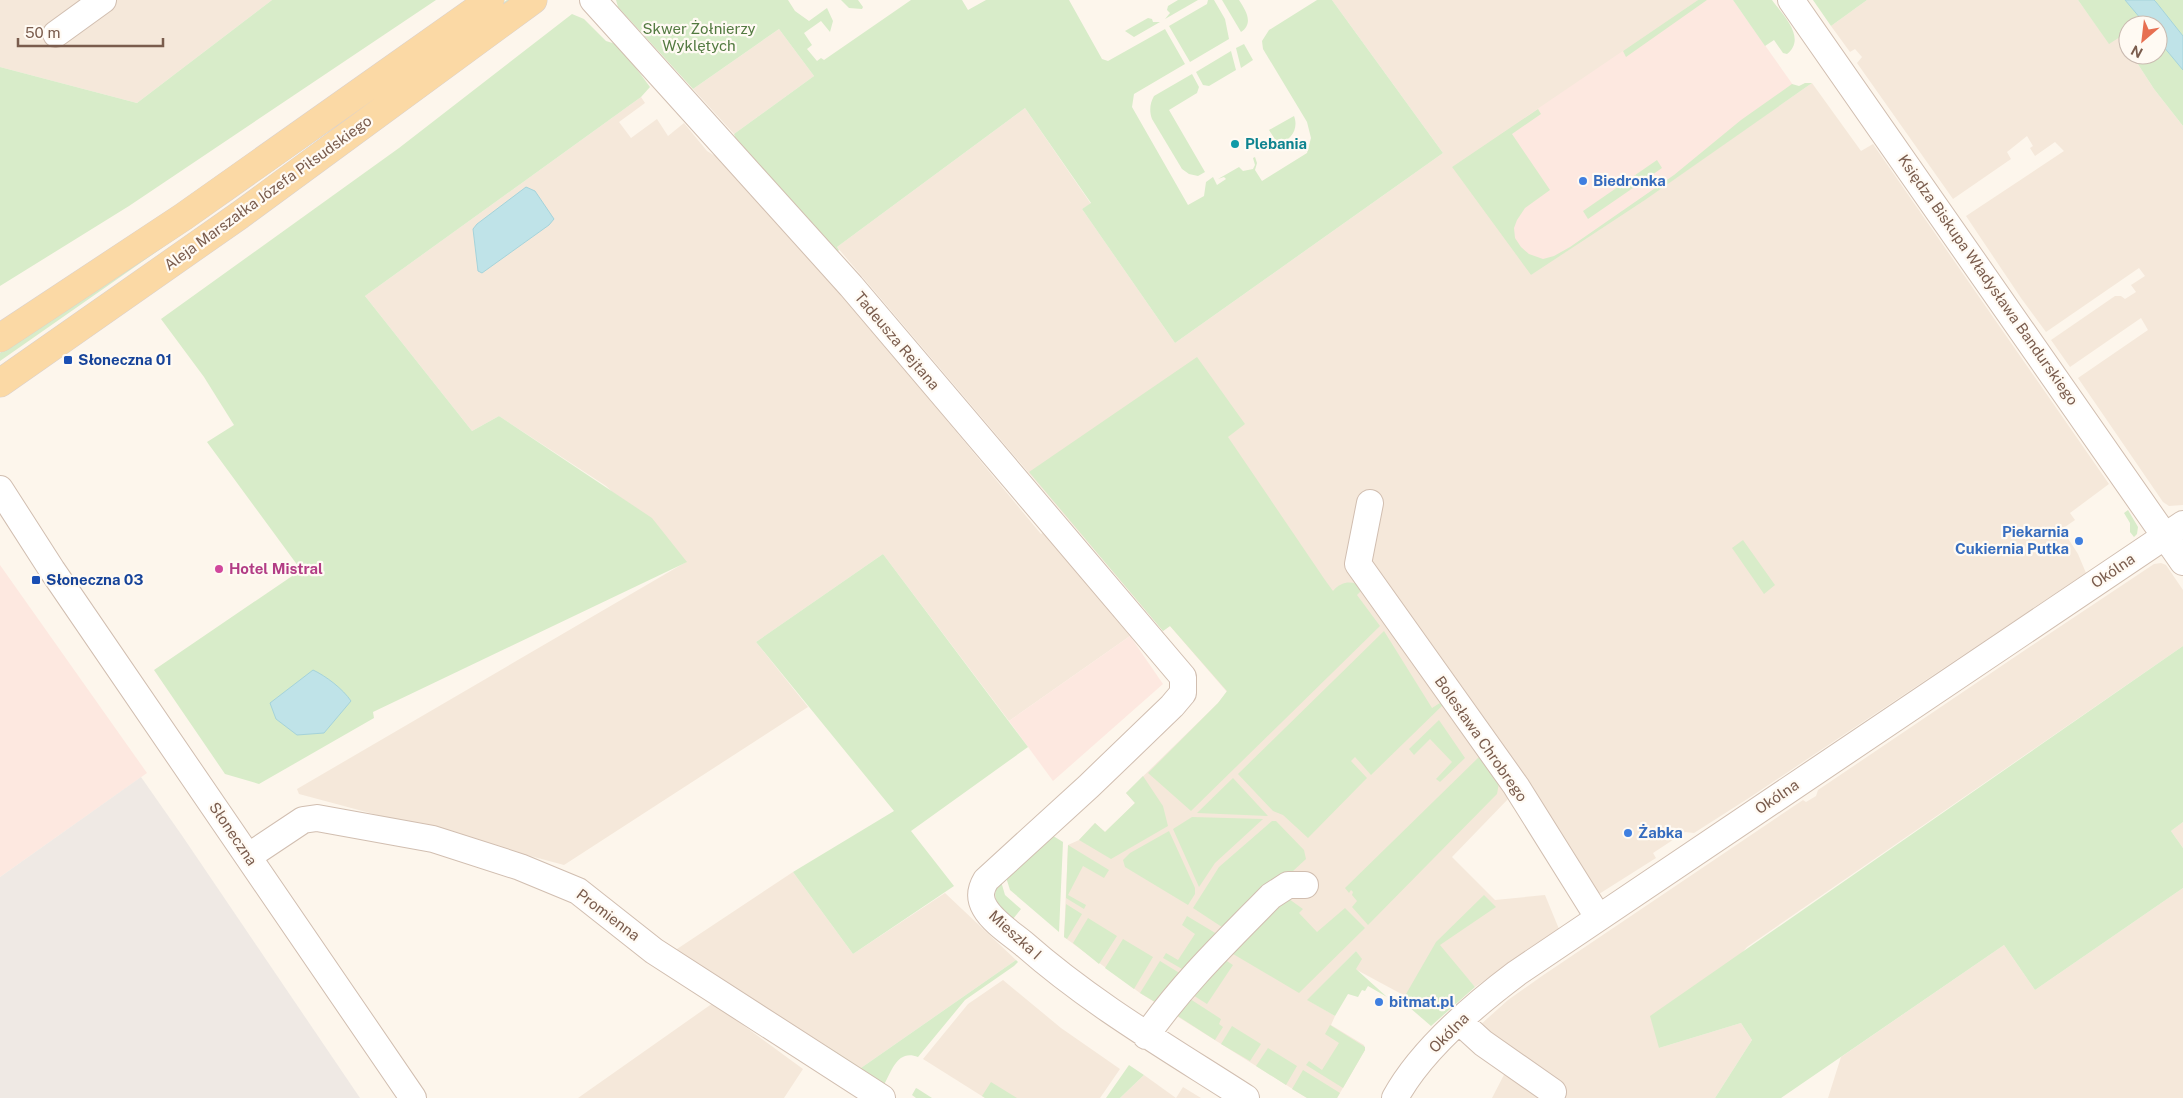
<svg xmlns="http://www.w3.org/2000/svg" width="2183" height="1098" font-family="'Public Sans',sans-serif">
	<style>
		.residential { fill: #f5e8da }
		.commercial { fill: #fde8e0 }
		.industrial { fill: #efe9e4 }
		.green { fill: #d8ecc9 }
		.water { fill: #bfe3e8; stroke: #a5d3da }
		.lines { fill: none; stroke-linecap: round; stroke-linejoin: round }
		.minor-casing { stroke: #d1beb0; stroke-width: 28 }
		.major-casing { stroke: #dad1cd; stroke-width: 29 }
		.minor { stroke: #fff; stroke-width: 26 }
		.major { stroke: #fbd9a5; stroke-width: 28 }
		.culture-dot { fill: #0f9aa8; stroke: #fffaf3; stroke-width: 2 }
		.shop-dot { fill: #3f7fe0; stroke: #fffaf3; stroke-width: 2 }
		.transit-dot { fill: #1a4fb4; stroke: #fffaf3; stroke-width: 2 }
		.hotel-dot { fill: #d1479c; stroke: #fffaf3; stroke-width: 2 }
		.labels { text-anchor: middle; stroke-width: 4.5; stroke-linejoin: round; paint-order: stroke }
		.park-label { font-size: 15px; fill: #537a41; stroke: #fffaf3 }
		.culture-label { font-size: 15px; font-weight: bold; fill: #0d838f; stroke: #fffaf3; text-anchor: start }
		.shop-label { font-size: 15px; font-weight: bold; fill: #366cbe; stroke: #fffaf3; text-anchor: start }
		.street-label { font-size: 15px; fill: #7a5c4d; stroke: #fffaf3 }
		.transit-label { font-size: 15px; font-weight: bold; fill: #164399; stroke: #fffaf3; text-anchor: start }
		.hotel-label { font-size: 15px; font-weight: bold; fill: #b23c85; stroke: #fffaf3; text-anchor: start }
	</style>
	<rect width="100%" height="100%" fill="#fdf6ec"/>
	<path class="residential" d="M 0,0 L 272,0 L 137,103 L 0,67 Z
		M 1332,0 L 1698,0 L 1619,216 L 1812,83 L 1861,151 L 1873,144 L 2109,484 L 2070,513 L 2075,520 L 2062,529 L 2078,554 L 2086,573 L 1752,796 L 1694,833 L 1685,832 L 1653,853 L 1656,858 L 1599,894 L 1509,798 L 1452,857 L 1495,900 L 1545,895 L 1559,929 L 1475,987 L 1439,946 L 1407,997 L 1355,969 L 1361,959 L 1356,951 L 1308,1000 L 1335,1016 L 1331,1025 L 1364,1045 L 1365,1050 L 1337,1098 L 1307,1098 L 1140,993 L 1064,937 L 1068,845 L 1079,840 L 1095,823 L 1105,832 L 1135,803 L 1126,793 L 1218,703 L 1227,692 L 1170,626 L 1163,631 L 837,247 L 1025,108 L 1091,204 L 1082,209 L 1175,343 L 1443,153 Z
		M 1867,0 L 2078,0 L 2109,43 L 2119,36 L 2128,49 L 2128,55 L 2132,55 L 2154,89 L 2183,126 L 2183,505 L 2169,506 L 2163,502 L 2078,378 L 2148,330 L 2141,318 L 2070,367 L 2051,340 L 2115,296 L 2121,296 L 2125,299 L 2136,292 L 2131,285 L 2145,276 L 2139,268 L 2046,332 L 2021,298 L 1966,216 L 2064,151 L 2055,142 L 2035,156 L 2030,148 L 2033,146 L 2027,136 L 2007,152 L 2011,159 L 1953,199 L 1857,63 L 1862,57 L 1855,49 L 1850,52 L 1831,26 Z
		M 779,29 L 814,76 L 734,134 L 693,89 Z
		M 641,97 L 645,103 L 619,122 L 631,138 L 657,119 L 668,136 L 684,123 L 707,151 L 720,159 L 851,305 L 1041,534 L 1044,532 L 1130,636 L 1009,721 L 883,554 L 756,642 L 808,707 L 564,865 L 299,794 L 297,789 L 686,562 L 606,486 L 499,416 L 472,431 L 365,296 Z
		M 2161,563 L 2166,565 L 2183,590 L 2183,646 L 1747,947 L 1659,1048 L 1741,1023 L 1752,1040 L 1715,1098 L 1563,1098 L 1562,1082 L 1552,1082 L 1479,1026 L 1508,1000 L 1542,976 L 1803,800 L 1806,802 L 1816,796 L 1818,790 L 2046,636 L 2154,564 Z
		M 2183,822 L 2183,848 L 2171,831 Z
		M 793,872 L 853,954 L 945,893 L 1016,960 L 861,1068 L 760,1004 L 755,1005 L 674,951 Z
		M 2183,888 L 2183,1098 L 1828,1098 L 1841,1057 L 2004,945 L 2035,990 Z
		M 1003,980 L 1061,1028 L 1120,1069 L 1100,1098 L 985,1098 L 923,1059 L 968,1004 Z
		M 713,1003 L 803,1069 L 784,1098 L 578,1098 Z
		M 1507,1069 L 1540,1098 L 1492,1098 Z
		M 1144,1075 L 1176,1098 L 1183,1087 L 1201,1098 L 1120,1098 Z"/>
	<path class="commercial" d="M 1698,0 L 1733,0 L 1798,92 L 1645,200 L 1531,275 L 1452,167 Z
		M 0,565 L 147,773 L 0,877 Z
		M 1130,636 L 1163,684 L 1053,781 L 1009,721 Z"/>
	<path class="industrial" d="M 141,777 L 183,837 L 360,1098 L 0,1098 L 0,877 Z"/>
	<path class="green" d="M 272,0 L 436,0 L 129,206 L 0,286 L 0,67 L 137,103 Z
		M 507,0 L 517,0 L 0,361 L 0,353 L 110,273 L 236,191 Z
		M 616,0 L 788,0 L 795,11 L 809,21 L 827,8 L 833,21 L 830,32 L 821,21 L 804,33 L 812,45 L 807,49 L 817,61 L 821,58 L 824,60 L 911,0 L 962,0 L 968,10 L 986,0 L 1069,0 L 1102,59 L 1108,61 L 1165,29 L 1185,64 L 1134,94 L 1132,107 L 1188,205 L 1204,196 L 1206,182 L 1213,177 L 1217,185 L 1226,179 L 1224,177 L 1218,179 L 1239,167 L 1243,171 L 1253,169 L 1255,165 L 1253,158 L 1255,157 L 1257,163 L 1255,170 L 1262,181 L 1307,153 L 1311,138 L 1307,122 L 1263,49 L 1262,41 L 1269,30 L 1317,0 L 1332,0 L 1443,153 L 1175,343 L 1082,209 L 1091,203 L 1025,108 L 837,247 L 839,250 L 836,253 L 735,137 L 734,134 L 814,76 L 779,29 L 693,89 L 618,7 Z
		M 841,0 L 858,0 L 863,7 L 862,9 L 849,8 Z
		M 1178,0 L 1198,0 L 1165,19 L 1170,13 L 1167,10 L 1168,6 Z
		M 1208,0 L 1214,0 L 1225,19 L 1229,39 L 1190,62 L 1169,26 L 1207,4 Z
		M 1222,0 L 1239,0 C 1246,11 1254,23 1241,32 Z
		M 1698,0 L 1707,0 L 1626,57 L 1623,51 Z
		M 1733,0 L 1772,0 C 1783,15 1807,38 1787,54 L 1783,53 L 1774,40 L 1765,46 Z
		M 1813,0 L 1867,0 L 1831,26 Z
		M 2078,0 L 2183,0 L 2183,126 L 2154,89 L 2132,55 L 2158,55 L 2158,25 L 2128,25 L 2128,49 L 2120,37 L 2109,44 Z
		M 572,14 L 584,19 L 606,41 L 619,45 L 650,87 L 641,97 L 365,296 L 472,431 L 499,416 L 652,518 L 687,562 L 373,712 L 374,718 L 259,784 L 225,774 L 154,670 L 301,570 L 207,442 L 234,425 L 204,377 L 161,319 L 399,148 Z
		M 1148,18 L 1152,19 L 1153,22 L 1160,22 L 1134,37 L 1125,31 Z
		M 1244,44 L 1253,60 L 1241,68 L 1236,48 Z
		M 1231,51 L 1236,70 L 1209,86 L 1203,85 L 1196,72 Z
		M 1192,74 L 1199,87 L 1197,93 L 1169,110 L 1205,172 L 1198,176 L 1189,174 L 1182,169 L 1152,119 C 1149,111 1150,103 1154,96 Z
		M 1805,83 L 1812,83 L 1645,200 L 1531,275 L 1452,167 L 1538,109 L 1541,114 L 1512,134 L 1550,190 L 1525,208 L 1517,220 L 1514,228 L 1515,238 L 1521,247 L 1529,254 L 1543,259 L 1554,256 L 1570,247 L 1674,175 L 1741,120 L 1792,84 L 1799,86 Z
		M 1294,116 C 1299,129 1291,141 1278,144 L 1269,130 Z
		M 1657,160 L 1662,168 L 1588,219 L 1583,211 Z
		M 1197,357 L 1245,424 L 1228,437 L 1325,580 L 1333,591 C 1343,580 1352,581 1365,587 L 1357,595 L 1380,626 L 1191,811 L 1148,773 L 1218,703 L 1227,691 L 1170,626 L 1163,631 L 1029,472 Z
		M 2128,510 L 2138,527 L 2137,534 L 2134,537 L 2130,532 L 2130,523 L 2124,513 Z
		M 1743,540 L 1775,585 L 1764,594 L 1732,548 Z
		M 883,554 L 1028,747 L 911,831 L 954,886 L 853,954 L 793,872 L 894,811 L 756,642 Z
		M 1384,631 L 1432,708 L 1443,701 L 1445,703 L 1371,775 L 1355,757 L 1351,761 L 1367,778 L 1308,838 L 1283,815 L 1273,811 L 1238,774 Z
		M 2183,646 L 2183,822 L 2171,831 L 2183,848 L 2183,888 L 2035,990 L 2004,945 L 1781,1098 L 1715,1098 L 1752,1040 L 1741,1023 L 1659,1048 L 1650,1016 Z
		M 1439,720 L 1465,758 L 1440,782 L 1436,779 L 1452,762 L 1430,739 L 1414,755 L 1409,749 Z
		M 1480,756 L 1499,783 L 1497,794 L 1368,925 L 1352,907 L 1357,901 L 1352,895 L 1353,892 L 1351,890 L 1349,893 L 1345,888 Z
		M 1143,776 L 1163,806 L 1168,826 L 1111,859 L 1079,840 L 1095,823 L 1105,832 L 1135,803 L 1126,793 Z
		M 1233,778 L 1268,816 L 1197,813 Z
		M 1192,817 L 1263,819 L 1215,863 L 1199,887 L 1173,829 Z
		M 1272,821 L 1276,821 L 1304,850 L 1306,859 L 1228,931 L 1193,908 L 1219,867 Z
		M 1169,831 L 1195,888 L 1195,894 L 1188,905 L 1125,867 L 1123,860 L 1130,853 Z
		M 1050,834 L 1063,842 L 1059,932 L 1010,890 L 1005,874 Z
		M 1068,845 L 1109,870 L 1104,878 L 1083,866 L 1068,895 L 1086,905 L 1084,909 L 1066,898 Z
		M 1000,878 L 1005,895 L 1021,909 L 1013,919 C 996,903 990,901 1000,878 Z
		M 1484,895 L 1496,907 L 1440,945 L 1475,987 L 1431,1026 L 1402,1001 L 1436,942 Z
		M 1289,899 L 1303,909 L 1299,913 L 1317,932 L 1345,908 L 1365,928 L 1299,993 L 1228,951 L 1243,931 Z
		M 1066,904 L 1082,914 L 1067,939 L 1064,937 Z
		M 1187,916 L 1222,937 L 1189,973 L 1163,958 L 1166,953 L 1178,960 L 1195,934 L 1182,925 Z
		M 1088,918 L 1117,936 L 1099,964 L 1073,943 Z
		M 1123,939 L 1153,957 L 1134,989 L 1105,968 Z
		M 1356,951 L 1362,959 L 1356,969 L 1387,997 L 1368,986 L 1365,991 L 1362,990 L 1358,997 L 1348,994 L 1335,1016 L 1307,1000 Z
		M 1219,956 L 1233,965 L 1207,1004 L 1188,992 Z
		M 1016,960 L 1018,962 L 1014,966 L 965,1000 L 918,1057 C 898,1049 892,1070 884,1085 L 826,1051 L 827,1046 L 861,1068 Z
		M 1160,961 L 1186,977 L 1160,1005 L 1140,993 Z
		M 1184,995 L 1221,1019 L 1219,1024 L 1223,1027 L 1215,1040 L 1170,1011 Z
		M 1330,1025 L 1365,1047 L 1365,1050 L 1343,1088 L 1306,1065 L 1309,1061 L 1322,1070 L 1339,1043 L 1325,1034 Z
		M 1232,1026 L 1261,1044 L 1250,1061 L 1221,1044 Z
		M 1268,1048 L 1297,1066 L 1286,1085 L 1256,1066 Z
		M 1129,1065 L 1144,1075 L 1120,1098 L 1106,1098 Z
		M 1303,1070 L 1340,1093 L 1337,1098 L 1307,1098 L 1292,1089 Z
		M 991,1082 L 1017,1098 L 985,1098 L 982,1096 Z
		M 916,1088 L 918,1089 L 932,1098 L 916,1098 L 912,1095 Z"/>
	<path class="water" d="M 2125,0 L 2154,0 L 2156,2 L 2183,36 L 2183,70 L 2158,40 L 2158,25 L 2146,25 Z
		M 526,187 L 535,191 L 554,219 L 549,225 L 482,273 L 478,271 L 473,229 L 477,224 Z
		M 313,670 C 326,676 343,689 351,701 L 324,733 L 297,735 L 276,719 L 270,703 Z"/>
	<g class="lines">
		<defs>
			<path id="minor" d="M 593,0 L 851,286 L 1183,677 L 1183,693 L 1172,706 L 1089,786 L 986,880 C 980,890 979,898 985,908 C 993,922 1012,934 1024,944 C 1092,1004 1170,1049 1246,1098
				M 1791,0 L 2183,562
				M 56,34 L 103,0
				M 0,489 L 52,570 L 413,1098
				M 1370,503 L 1358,564 L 1516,786 L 1598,917
				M 249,856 L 303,820 L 317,818 L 433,839 L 520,867 L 578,891 L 654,951 L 882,1098
				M 1460,1022 L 1483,1043 L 1553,1092
				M 1146,1036 C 1182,984 1227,941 1271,896 L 1288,885 L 1305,885
				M 1395,1098 C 1421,1050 1473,1006 1517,973 L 2183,524"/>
			<path id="major" d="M 0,338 L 183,217 L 490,0
				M 0,383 L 240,215 L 533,0"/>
		</defs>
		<use href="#minor" class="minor-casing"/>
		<use href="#major" class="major-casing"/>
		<use href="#minor" class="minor"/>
		<use href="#major" class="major"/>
	</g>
	<circle class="culture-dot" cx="1235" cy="144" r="5"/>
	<g class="shop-dot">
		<circle cx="1583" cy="181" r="5"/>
		<circle cx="2079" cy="541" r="5"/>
		<circle cx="1628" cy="833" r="5"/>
		<circle cx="1379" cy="1002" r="5"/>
	</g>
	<g class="transit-dot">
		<rect x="63" y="355" width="10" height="10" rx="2.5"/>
		<rect x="31" y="575" width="10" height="10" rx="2.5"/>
	</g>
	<circle class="hotel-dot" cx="219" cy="569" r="5"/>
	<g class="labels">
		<g class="park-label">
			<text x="699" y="34">Skwer Żołnierzy<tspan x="699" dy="17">Wyklętych</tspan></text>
		</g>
		<g class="culture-label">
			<text x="1245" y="149">Plebania</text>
		</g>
		<g class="shop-label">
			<text x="1593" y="186">Biedronka</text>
			<text x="2069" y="537" text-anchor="end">Piekarnia<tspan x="2069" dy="17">Cukiernia Putka</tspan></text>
			<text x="1638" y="838">Żabka</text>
			<text x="1389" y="1007">bitmat.pl</text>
		</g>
		<g class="street-label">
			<text transform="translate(268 193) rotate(-36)" y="5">Aleja Marszałka Józefa Piłsudskiego</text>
			<text transform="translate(1988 280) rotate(55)" y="5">Księdza Biskupa Władysława Bandurskiego</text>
			<text transform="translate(897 341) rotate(50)" y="5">Tadeusza Rejtana</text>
			<text transform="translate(2113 571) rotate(-34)" y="5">Okólna</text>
			<text transform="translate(1481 739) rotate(55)" y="5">Bolesława Chrobrego</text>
			<text transform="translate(1777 797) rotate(-34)" y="5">Okólna</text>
			<text transform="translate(233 834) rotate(56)" y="5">Słoneczna</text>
			<text transform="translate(608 915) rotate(37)" y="5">Promienna</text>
			<text transform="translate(1015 935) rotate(42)" y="5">Mieszka I</text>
			<text transform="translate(1449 1033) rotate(-45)" y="5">Okólna</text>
		</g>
		<g class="transit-label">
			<text x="78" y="365">Słoneczna 01</text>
			<text x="46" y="585">Słoneczna 03</text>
		</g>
		<g class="hotel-label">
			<text x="229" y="574">Hotel Mistral</text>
		</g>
	</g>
	<g transform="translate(2143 40) rotate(208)"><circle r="24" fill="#fffaf3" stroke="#cabbb1"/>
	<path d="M0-4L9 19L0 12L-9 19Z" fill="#e76f51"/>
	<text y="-8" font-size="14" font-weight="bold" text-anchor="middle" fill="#7a5c4d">N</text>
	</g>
	<path d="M18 38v8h145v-8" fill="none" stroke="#7a5c4d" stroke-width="2.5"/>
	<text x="25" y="38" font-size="15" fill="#7a5c4d" stroke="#fffaf3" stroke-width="4" paint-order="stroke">50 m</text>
</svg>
